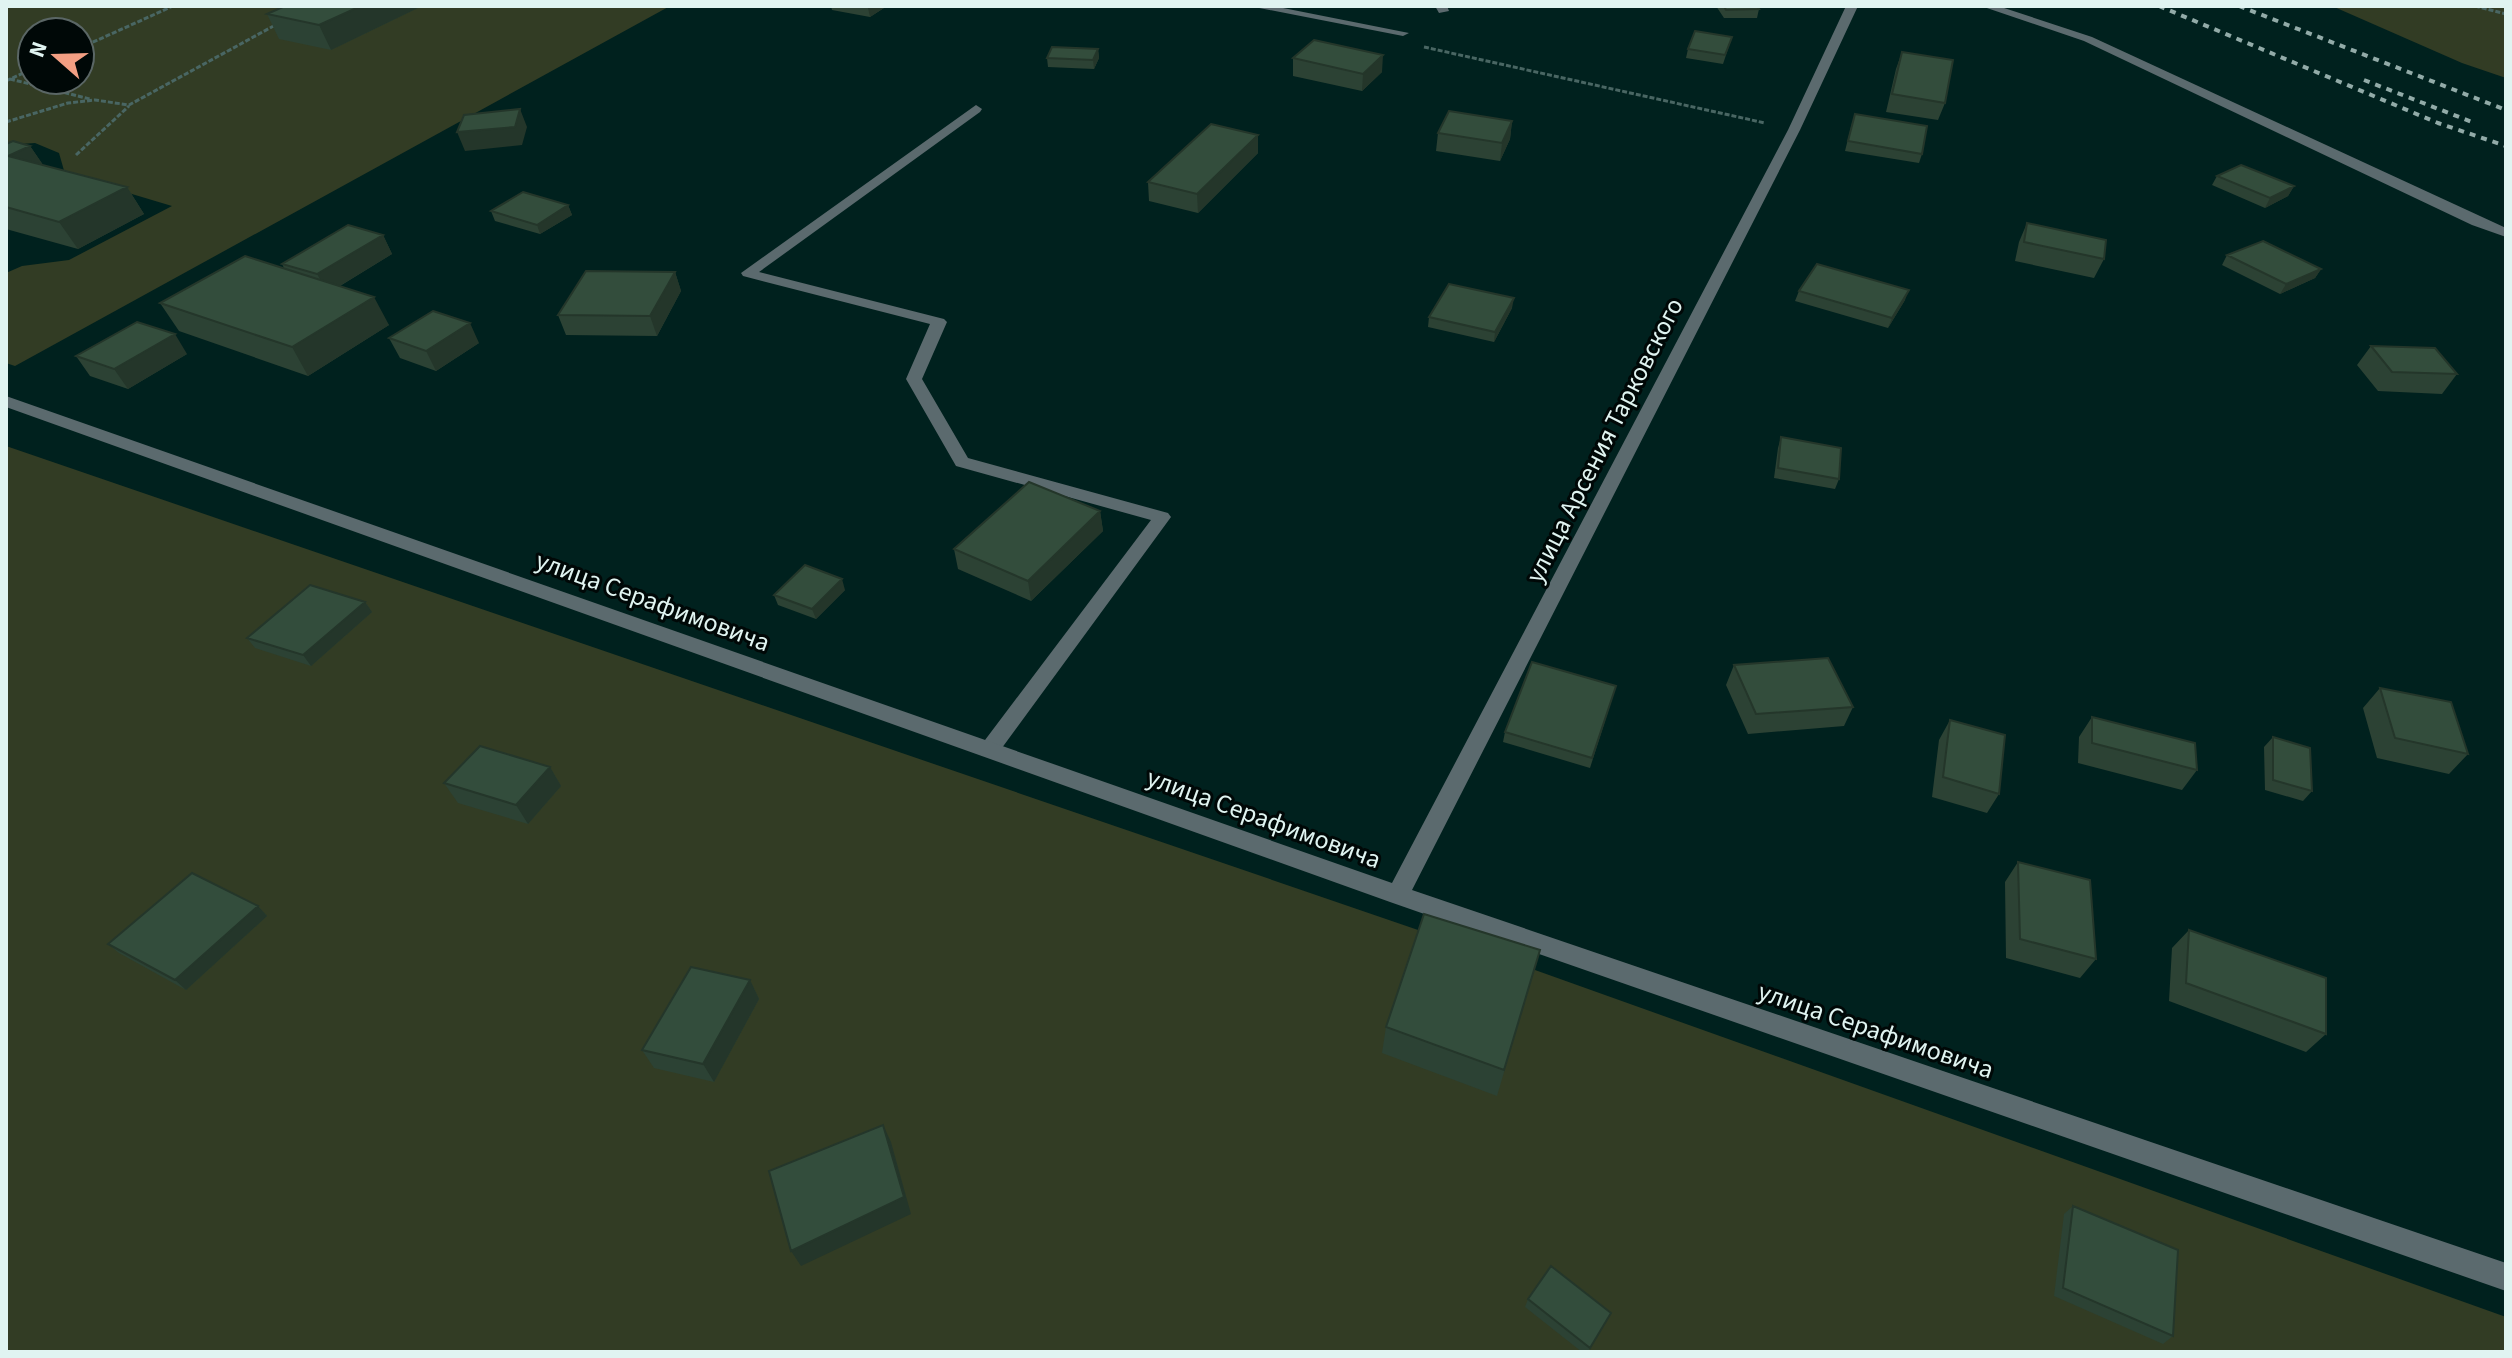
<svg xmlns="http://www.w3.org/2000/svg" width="2512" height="1358" font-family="'Source Sans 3',sans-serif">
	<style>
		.green { fill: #323c24; fill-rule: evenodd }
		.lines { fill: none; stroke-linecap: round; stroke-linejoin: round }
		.path { stroke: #496663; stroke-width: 3; stroke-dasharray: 5 2; stroke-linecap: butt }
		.lane { fill: #5b6a6e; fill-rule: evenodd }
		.street { fill: #5b6a6e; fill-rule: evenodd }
		.rail { stroke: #92aba8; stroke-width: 4; stroke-dasharray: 6 6; stroke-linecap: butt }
		.wall { fill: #2c4234 }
		.shaded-wall { fill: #24362a }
		.building { fill: #334d3c; stroke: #24362a; stroke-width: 2 }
		.labels { text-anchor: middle; stroke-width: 6; stroke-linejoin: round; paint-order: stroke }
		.street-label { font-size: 26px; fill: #e0f4f1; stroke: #000807 }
	</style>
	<rect width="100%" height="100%" fill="#00211e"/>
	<path class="green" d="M 6,6 L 670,6 L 15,366 L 6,363 L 6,273 L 22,266 L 69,260 L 172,206 L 65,174 L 59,153 L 35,143 L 6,145 ZM 32,32 L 80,32 L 80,80 L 32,80 Z
		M 2332,6 L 2506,6 L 2506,78 L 2462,63 Z
		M 6,446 L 1535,970 L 2506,1317 L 2506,1352 L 6,1352 Z"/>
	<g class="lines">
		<path class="path" d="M 2475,6 L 2506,14
			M 1424,47 L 1765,123
			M 80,48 L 173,6
			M 10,79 L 90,99
			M 6,81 L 32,69
			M 6,122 L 68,103 L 95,100 L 129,105 L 279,23
			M 76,155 L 129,106"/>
		<path class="lane" d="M 1249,6 L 1273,6 L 1409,33 L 1403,36 Z
			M 1435,6 L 1447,6 L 1449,11 L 1439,13 Z
			M 976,105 L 982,109 L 980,112 L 759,272 L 944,319 L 947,322 L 922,379 L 968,458 L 1168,513 L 1171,517 L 996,756 L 982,756 L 979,750 L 982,744 L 1151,520 L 956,466 L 906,379 L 930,324 L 743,276 L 741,273 Z"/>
		<path class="street" d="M 1846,6 L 1858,6 L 1800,130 L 1412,890 L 2506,1263 L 2506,1291 L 1390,902 L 6,407 L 6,396 L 1392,883 L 1788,130 Z
			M 1981,6 L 1998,6 L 2092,37 L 2506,228 L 2506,237 L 2472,225 L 2084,41 Z"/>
		<path class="rail" d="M 2159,6 L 2438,123 L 2506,146
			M 2239,6 L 2506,110
			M 2364,80 L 2472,122"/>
	</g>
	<path class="wall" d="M 422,6 L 331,50 L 279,39 L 267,14 Z
		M 831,6 L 887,6 L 870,17 L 832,10 Z
		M 1716,6 L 1757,6 L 1759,9 L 1757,18 L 1724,18 Z
		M 1732,37 L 1723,64 L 1686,58 L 1688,49 Z
		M 1098,49 L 1099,58 L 1094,69 L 1048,67 L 1047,58 Z
		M 1902,52 L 1945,103 L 1938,120 L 1886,112 L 1896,69 Z
		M 1293,58 L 1382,72 L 1362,91 L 1293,76 Z
		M 1512,121 L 1510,139 L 1500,161 L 1436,151 L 1438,133 Z
		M 1852,123 L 1922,154 L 1919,163 L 1845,151 Z
		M 1258,135 L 1258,153 L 1198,213 L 1149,201 L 1148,182 Z
		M 6,144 L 30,146 L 43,165 L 127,187 L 144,214 L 78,249 L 6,229 Z
		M 2217,176 L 2294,186 L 2288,196 L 2265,208 L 2212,185 Z
		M 568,205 L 572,215 L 540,234 L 495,221 L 491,211 Z
		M 2027,223 L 2104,259 L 2094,278 L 2015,261 L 2019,242 Z
		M 383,235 L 392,254 L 340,286 L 389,325 L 308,376 L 179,331 L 160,303 L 284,268 L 282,264 Z
		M 2227,255 L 2321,269 L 2315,278 L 2280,294 L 2222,265 Z
		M 675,272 L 681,291 L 657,336 L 566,335 L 558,315 Z
		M 1799,291 L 1905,300 L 1888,328 L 1795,301 Z
		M 1512,308 L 1494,342 L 1428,327 L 1429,317 Z
		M 389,338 L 479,343 L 436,371 L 400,358 Z
		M 2371,346 L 2457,374 L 2442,394 L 2378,391 L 2357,365 Z
		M 187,354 L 128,389 L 90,376 L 76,356 Z
		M 1781,437 L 1839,479 L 1835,489 L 1774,478 L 1778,448 Z
		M 1100,511 L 1103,531 L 1031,601 L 958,569 L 954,549 Z
		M 845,590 L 816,619 L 778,605 L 774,595 Z
		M 365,602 L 372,612 L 311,666 L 255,648 L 247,638 Z
		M 1734,665 L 1853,707 L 1844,726 L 1748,734 L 1726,685 Z
		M 2380,688 L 2468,754 L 2449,774 L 2377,758 L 2363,708 Z
		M 1613,696 L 1590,768 L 1503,742 L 1505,732 Z
		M 2092,717 L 2197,770 L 2182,790 L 2078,763 L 2079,737 Z
		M 1950,720 L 1999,794 L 1987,813 L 1932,797 L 1939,740 Z
		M 2273,737 L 2312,791 L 2303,801 L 2265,790 L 2264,747 Z
		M 550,767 L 561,786 L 528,824 L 458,803 L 444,783 Z
		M 2018,862 L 2096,959 L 2080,978 L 2006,958 L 2005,882 Z
		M 258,906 L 267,916 L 186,990 L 119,953 L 108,944 Z
		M 2189,930 L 2326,1034 L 2306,1052 L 2169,1001 L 2172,948 Z
		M 1540,950 L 1497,1096 L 1382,1053 L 1386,1027 Z
		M 750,980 L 759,999 L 714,1082 L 654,1068 L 642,1050 Z
		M 2073,1206 L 2173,1336 L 2163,1344 L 2054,1296 L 2064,1214 Z
		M 1528,1299 L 1607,1320 L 1588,1352 L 1582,1352 L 1525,1307 Z"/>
	<path class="shaded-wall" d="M 361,6 L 422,6 L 331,50 L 319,25 Z
		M 872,6 L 887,6 L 870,17 L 868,8 Z
		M 1098,49 L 1099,58 L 1094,69 L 1093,60 Z
		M 1383,55 L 1382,72 L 1362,91 L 1363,74 Z
		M 520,109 L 527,127 L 522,145 L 465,151 L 457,132 Z
		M 1512,121 L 1510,139 L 1500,161 L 1502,143 Z
		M 1258,135 L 1258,153 L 1198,213 L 1197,194 Z
		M 30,146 L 48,172 L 8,156 Z
		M 2294,186 L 2288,196 L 2265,208 L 2270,198 Z
		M 127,187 L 144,214 L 78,249 L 59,222 Z
		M 568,205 L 572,215 L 540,234 L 537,225 Z
		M 383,235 L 392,254 L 328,293 L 317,274 Z
		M 2321,269 L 2315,278 L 2280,294 L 2286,284 Z
		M 675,272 L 681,291 L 657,336 L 650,316 Z
		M 1909,290 L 1905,300 L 1888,328 L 1892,318 Z
		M 374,297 L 389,325 L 308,376 L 292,347 Z
		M 1514,298 L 1512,308 L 1494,342 L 1495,332 Z
		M 470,323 L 479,343 L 436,371 L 426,351 Z
		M 175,334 L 187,354 L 128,389 L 114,369 Z
		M 1100,511 L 1103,531 L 1031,601 L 1028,581 Z
		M 842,579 L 845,590 L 816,619 L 812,609 Z
		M 365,602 L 372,612 L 311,666 L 303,655 Z
		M 550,767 L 561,786 L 528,824 L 516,805 Z
		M 258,906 L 267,916 L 186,990 L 175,980 Z
		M 750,980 L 759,999 L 714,1082 L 703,1064 Z
		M 883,1125 L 891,1142 L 911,1214 L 801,1266 L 791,1251 Z"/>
	<path class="building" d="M 285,6 L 361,6 L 319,25 L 267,14 Z
		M 1724,6 L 1757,6 L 1759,9 L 1726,10 Z
		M 1695,31 L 1732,37 L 1725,55 L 1688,49 Z
		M 1314,40 L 1383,55 L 1363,74 L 1293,58 Z
		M 1052,47 L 1098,49 L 1093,60 L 1047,58 Z
		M 1902,52 L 1953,60 L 1945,103 L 1892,94 Z
		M 520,109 L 515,127 L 457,132 L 464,115 Z
		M 1449,111 L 1512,121 L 1502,143 L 1438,133 Z
		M 1855,114 L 1927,126 L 1922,154 L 1848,141 Z
		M 1211,124 L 1258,135 L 1197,194 L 1148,182 Z
		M 13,141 L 30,146 L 8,156 L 127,187 L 59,222 L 6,207 L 6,144 Z
		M 2241,165 L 2294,186 L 2270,198 L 2217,176 Z
		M 523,192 L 568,205 L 537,225 L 491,211 Z
		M 2027,223 L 2106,240 L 2104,259 L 2024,242 Z
		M 348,225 L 383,235 L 317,274 L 282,264 Z
		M 2263,241 L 2321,269 L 2286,284 L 2227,255 Z
		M 245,256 L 374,297 L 292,347 L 160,303 Z
		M 1817,264 L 1909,290 L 1892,318 L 1799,291 Z
		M 586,271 L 675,272 L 650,316 L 558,315 Z
		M 1449,284 L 1514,298 L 1495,332 L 1429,317 Z
		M 433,311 L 470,323 L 426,351 L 389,338 Z
		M 137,322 L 175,334 L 114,369 L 76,356 Z
		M 2371,346 L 2435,348 L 2457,374 L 2392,372 Z
		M 1781,437 L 1841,448 L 1839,479 L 1778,468 Z
		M 1029,482 L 1100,511 L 1028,581 L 954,549 Z
		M 805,565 L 842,579 L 812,609 L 774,595 Z
		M 310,585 L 365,602 L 303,655 L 247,638 Z
		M 1828,658 L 1853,707 L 1756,714 L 1734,665 Z
		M 1532,662 L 1616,686 L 1592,758 L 1505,732 Z
		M 2380,688 L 2451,702 L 2468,754 L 2395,738 Z
		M 2092,717 L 2195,743 L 2197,770 L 2092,743 Z
		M 1950,720 L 2005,735 L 1999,794 L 1943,777 Z
		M 2273,737 L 2310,748 L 2312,791 L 2273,780 Z
		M 480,746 L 550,767 L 516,805 L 444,783 Z
		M 2018,862 L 2090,880 L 2096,959 L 2020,939 Z
		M 192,873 L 258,906 L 175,980 L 108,944 Z
		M 1424,914 L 1540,950 L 1504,1070 L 1386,1027 Z
		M 2189,930 L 2326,978 L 2326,1034 L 2186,983 Z
		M 691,967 L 750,980 L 703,1064 L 642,1050 Z
		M 883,1125 L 904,1197 L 791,1251 L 769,1171 Z
		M 2073,1206 L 2178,1250 L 2173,1336 L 2063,1288 Z
		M 1551,1266 L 1611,1313 L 1590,1348 L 1528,1299 Z"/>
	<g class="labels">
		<g class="street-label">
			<text transform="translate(1604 440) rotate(-63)" y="9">улица Арсения Тарковского</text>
			<text transform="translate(653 601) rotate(20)" y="9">улица Серафимовича</text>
			<text transform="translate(1264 818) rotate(20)" y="9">улица Серафимовича</text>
			<text transform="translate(1876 1030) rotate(19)" y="9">улица Серафимовича</text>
		</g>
	</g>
	<rect width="2512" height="1358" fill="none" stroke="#e0f4f1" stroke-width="16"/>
	<g transform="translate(56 56) rotate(290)"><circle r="38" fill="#000807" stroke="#5a6665" stroke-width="2"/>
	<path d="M0-6L14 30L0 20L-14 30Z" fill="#f39f83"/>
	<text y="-12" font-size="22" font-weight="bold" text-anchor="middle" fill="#e0f4f1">N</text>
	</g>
</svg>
